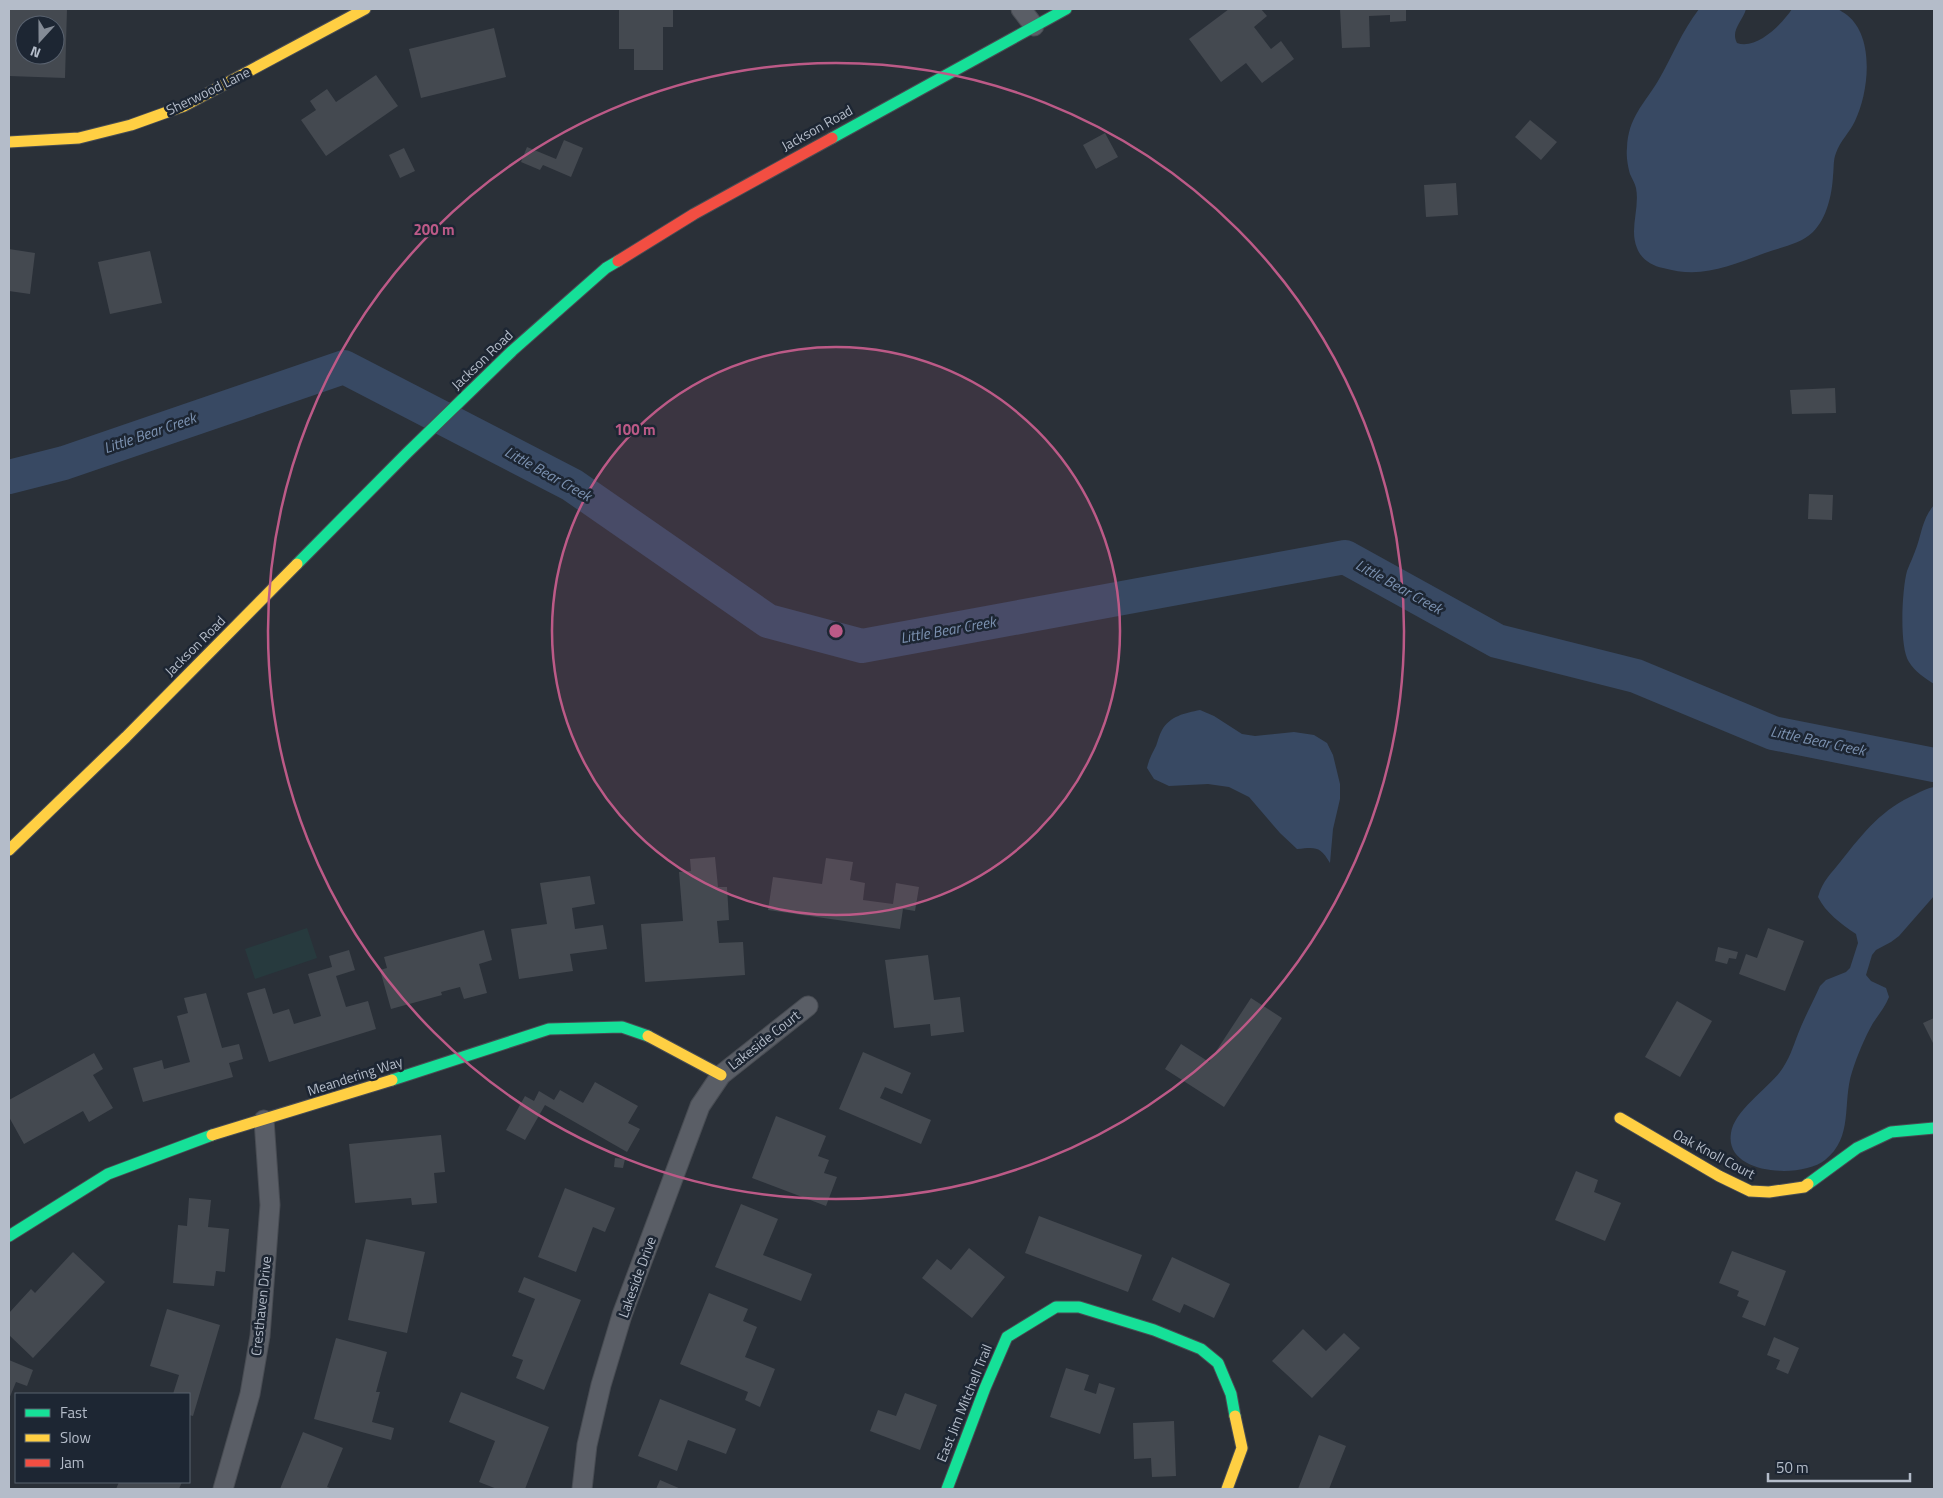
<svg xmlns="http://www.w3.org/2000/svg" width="1943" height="1498" font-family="'Titillium Web',sans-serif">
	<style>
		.green { fill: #273a3e }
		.water { fill: #384963 }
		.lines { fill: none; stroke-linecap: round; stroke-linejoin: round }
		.river { stroke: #384963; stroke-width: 34 }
		.building { fill: #444950; fill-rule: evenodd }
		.street-casing { stroke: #484c53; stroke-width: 21 }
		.fast-casing { stroke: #484c53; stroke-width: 13 }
		.slow-casing { stroke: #484c53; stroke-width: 13 }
		.jam-casing { stroke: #484c53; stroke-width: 13 }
		.street { stroke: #5a5e66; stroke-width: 19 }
		.fast { stroke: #16e098; stroke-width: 11 }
		.slow { stroke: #ffcf43; stroke-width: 11 }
		.jam { stroke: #f24e42; stroke-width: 11 }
		.ring { fill: none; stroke: #bc5a87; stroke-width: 2.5 }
		.labels { text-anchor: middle; stroke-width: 5; stroke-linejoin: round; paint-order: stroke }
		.street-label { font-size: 14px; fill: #b4bcc9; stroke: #1d2633 }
		.water-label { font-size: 15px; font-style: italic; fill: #7c92b1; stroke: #1d2633 }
		.centre { fill: #bc5a87; stroke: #1d2633; stroke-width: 2.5 }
		.ring-label { font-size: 15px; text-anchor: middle; font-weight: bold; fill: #bc5a87; stroke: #1d2633; stroke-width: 5; stroke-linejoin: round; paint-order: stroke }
	</style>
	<rect width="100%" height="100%" fill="#2a3038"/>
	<path class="green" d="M 307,928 L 317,958 L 255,979 L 245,949 Z"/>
	<path class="water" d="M 1699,9 L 1746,9 C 1743,21 1730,30 1737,43 C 1757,50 1782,24 1792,9 C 1803,9 1828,6 1837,9 C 1840,10 1844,13 1847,15 C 1875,37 1869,92 1855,121 C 1850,132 1840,141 1836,153 C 1833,160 1834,169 1833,176 C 1832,194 1827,218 1813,232 C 1801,244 1781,247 1765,253 C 1729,266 1702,279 1663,268 C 1652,266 1641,259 1637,248 C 1629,229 1640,208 1636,188 C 1635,183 1632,179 1630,174 C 1628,167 1626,156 1627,148 C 1628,118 1644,104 1658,81 C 1672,57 1682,31 1699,9 Z
		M 1934,505 L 1934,684 C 1925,678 1915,672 1909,662 C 1899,647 1902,589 1907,571 C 1910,563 1914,555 1917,546 C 1922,531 1923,518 1934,505 Z
		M 1200,710 L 1214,716 L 1242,734 L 1255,736 L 1294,732 L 1314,735 L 1327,743 L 1333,755 L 1340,784 L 1340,799 L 1333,829 L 1330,863 C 1320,846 1316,847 1297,849 L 1280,833 L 1249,797 L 1229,787 L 1208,784 L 1169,786 L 1154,779 L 1147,768 C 1149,759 1152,754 1156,746 C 1158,741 1159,735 1162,730 C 1170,716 1185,713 1200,710 Z
		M 1934,787 L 1934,896 L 1899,936 L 1891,942 L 1876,950 L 1872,955 L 1866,975 L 1871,981 L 1886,988 L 1889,997 C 1885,1007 1879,1014 1873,1023 C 1865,1037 1857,1056 1852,1072 C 1842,1103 1854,1137 1825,1160 C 1801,1179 1724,1175 1731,1133 C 1734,1111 1767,1089 1780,1072 C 1789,1060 1793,1047 1798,1034 C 1804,1018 1813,1002 1820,986 L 1826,980 L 1846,972 L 1850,968 L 1858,943 L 1856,934 C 1841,924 1826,913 1818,897 C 1823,880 1831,874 1841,861 C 1864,832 1882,809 1916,794 C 1922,791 1928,788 1934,787 Z"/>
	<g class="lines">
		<path class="river" d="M 9,477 L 64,463 L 344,367 L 572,485 L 768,621 L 862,646 L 1345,557 L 1497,641 L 1636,676 L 1773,733 L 1934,765"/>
	</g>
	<path class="building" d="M 10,9 L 67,9 L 65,78 L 9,76 ZM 25,25 L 55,25 L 55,55 L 25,55 Z
		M 619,9 L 673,9 L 673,27 L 663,27 L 663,70 L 634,70 L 634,49 L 619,49 Z
		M 1229,9 L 1261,9 L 1267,16 L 1254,27 L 1271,49 L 1281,41 L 1294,59 L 1262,83 L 1246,63 L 1221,82 L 1189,39 Z
		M 1340,9 L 1406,9 L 1406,21 L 1390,22 L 1390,15 L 1369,16 L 1370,47 L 1342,48 Z
		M 494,28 L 506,77 L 421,98 L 409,49 Z
		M 376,75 L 398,106 L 326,156 L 301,120 L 316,110 L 310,101 L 327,89 L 336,102 Z
		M 1530,120 L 1557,142 L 1541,160 L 1515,137 Z
		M 1105,133 L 1118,157 L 1096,169 L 1083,145 Z
		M 564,140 L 583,148 L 571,177 L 543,165 L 540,170 L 521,162 L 527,147 L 556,159 Z
		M 404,148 L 415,171 L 400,178 L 389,155 Z
		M 1456,183 L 1458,215 L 1426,217 L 1424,185 Z
		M 9,249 L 35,253 L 30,294 L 9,291 Z
		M 150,251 L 162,303 L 110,314 L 98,262 Z
		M 1835,388 L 1836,413 L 1792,414 L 1790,390 Z
		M 1809,494 L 1833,495 L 1832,520 L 1808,519 Z
		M 715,857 L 718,887 L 727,887 L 729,920 L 717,921 L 719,943 L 743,942 L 745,975 L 645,982 L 641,924 L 683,921 L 679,872 L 691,871 L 690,859 Z
		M 826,858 L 853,862 L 850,880 L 865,883 L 863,900 L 893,904 L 896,883 L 919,887 L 915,911 L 903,909 L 900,929 L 768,910 L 773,877 L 822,884 Z
		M 590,876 L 595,904 L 572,908 L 575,929 L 603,925 L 607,949 L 570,954 L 573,971 L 519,979 L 511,929 L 547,924 L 540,883 Z
		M 1768,928 L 1804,941 L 1785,991 L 1739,974 L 1746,954 L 1757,958 Z
		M 484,930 L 492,960 L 479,964 L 487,993 L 464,999 L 460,987 L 441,992 L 442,995 L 391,1009 L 380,970 L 387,968 L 384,957 Z
		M 1718,947 L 1738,952 L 1736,959 L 1729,958 L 1727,964 L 1715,961 Z
		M 349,950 L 355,970 L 336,976 L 346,1007 L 368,1001 L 376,1029 L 269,1062 L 247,993 L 265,988 L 273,1014 L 289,1009 L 294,1024 L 321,1016 L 308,974 L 332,967 L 329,956 Z
		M 928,955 L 934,1000 L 960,997 L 964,1032 L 931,1036 L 930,1024 L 894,1028 L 885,960 Z
		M 206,993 L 222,1048 L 239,1044 L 243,1059 L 229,1063 L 233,1077 L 143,1102 L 133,1068 L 162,1060 L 164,1069 L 190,1062 L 177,1016 L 188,1013 L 184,998 Z
		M 1251,998 L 1282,1018 L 1224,1107 L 1165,1069 L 1181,1044 L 1209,1062 Z
		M 1677,1001 L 1712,1021 L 1680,1077 L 1645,1057 Z
		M 1934,1018 L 1934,1045 L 1923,1023 Z
		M 863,1052 L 911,1073 L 902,1094 L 885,1087 L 880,1098 L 931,1120 L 921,1144 L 839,1109 Z
		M 94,1053 L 103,1069 L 93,1075 L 113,1108 L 89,1122 L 83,1111 L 24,1144 L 9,1117 L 9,1100 Z
		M 595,1082 L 638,1106 L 628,1123 L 640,1129 L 627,1152 L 545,1105 L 525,1140 L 506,1130 L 525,1096 L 534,1101 L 539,1091 L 554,1100 L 560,1090 L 583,1103 Z
		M 776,1116 L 826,1136 L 818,1156 L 829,1160 L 824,1173 L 837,1177 L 826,1206 L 752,1178 Z
		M 441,1135 L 445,1172 L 434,1173 L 437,1203 L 412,1205 L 411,1198 L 355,1203 L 349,1144 Z
		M 615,1158 L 625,1159 L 623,1168 L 614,1167 Z
		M 1576,1171 L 1598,1180 L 1594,1192 L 1621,1203 L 1605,1241 L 1555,1220 Z
		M 565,1188 L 615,1208 L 605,1232 L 593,1227 L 576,1272 L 538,1257 Z
		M 189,1198 L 211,1200 L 208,1227 L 229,1229 L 225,1272 L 216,1271 L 214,1286 L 173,1283 L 178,1225 L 187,1226 Z
		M 741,1204 L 778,1219 L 763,1255 L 812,1274 L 801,1301 L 715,1267 Z
		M 1039,1216 L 1142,1255 L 1128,1292 L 1025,1253 Z
		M 366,1239 L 425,1252 L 407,1333 L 348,1320 Z
		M 969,1248 L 1005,1277 L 972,1318 L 922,1278 L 937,1259 L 951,1270 Z
		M 1732,1251 L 1786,1271 L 1765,1326 L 1742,1317 L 1749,1301 L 1737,1296 L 1739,1291 L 1719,1283 Z
		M 73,1252 L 105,1282 L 33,1358 L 9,1335 L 9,1313 L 31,1289 L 35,1293 Z
		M 1172,1257 L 1230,1284 L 1214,1318 L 1184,1304 L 1180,1313 L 1152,1300 Z
		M 524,1277 L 581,1300 L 544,1390 L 516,1378 L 523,1360 L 512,1356 L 535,1299 L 518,1292 Z
		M 709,1293 L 748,1309 L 743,1321 L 757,1327 L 745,1357 L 775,1369 L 760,1407 L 745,1400 L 748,1392 L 680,1364 Z
		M 167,1309 L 220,1325 L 193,1416 L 189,1415 L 189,1394 L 173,1394 L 179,1375 L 150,1366 Z
		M 1303,1329 L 1326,1351 L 1344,1333 L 1360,1348 L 1312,1398 L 1272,1361 Z
		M 1774,1337 L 1799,1348 L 1788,1374 L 1776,1369 L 1780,1360 L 1767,1355 Z
		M 336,1338 L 387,1352 L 376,1392 L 380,1392 L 372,1422 L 394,1428 L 391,1440 L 314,1419 Z
		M 9,1360 L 33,1370 L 27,1386 L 16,1382 L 9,1399 Z
		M 1066,1368 L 1089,1375 L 1084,1390 L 1096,1394 L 1099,1383 L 1115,1388 L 1100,1434 L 1050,1417 Z
		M 461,1392 L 549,1427 L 525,1489 L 497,1489 L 479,1482 L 495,1441 L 449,1422 Z
		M 905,1393 L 937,1405 L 920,1450 L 870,1431 L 878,1410 L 896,1416 Z
		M 660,1399 L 736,1429 L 726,1454 L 688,1440 L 677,1471 L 638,1456 Z
		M 1174,1421 L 1176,1476 L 1152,1477 L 1151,1458 L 1134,1459 L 1133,1423 Z
		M 303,1432 L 343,1448 L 327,1487 L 333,1489 L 280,1489 Z
		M 1319,1435 L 1346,1446 L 1329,1489 L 1298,1489 Z
		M 660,1480 L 681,1489 L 656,1489 Z
		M 119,1482 L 182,1482 L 179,1489 L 116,1489 Z"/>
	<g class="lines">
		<defs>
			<path id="street" d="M 1021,9 L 1034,26
				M 223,1489 L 250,1394 L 260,1336 L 270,1205 L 264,1120
				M 582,1489 L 587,1445 L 601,1385 L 622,1315 L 700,1106 L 721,1075 L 808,1006"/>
			<path id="fast" d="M 832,138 L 1066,9
				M 297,564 L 407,453 L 512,351 L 606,268 L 618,261
				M 392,1080 L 549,1029 L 622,1027 L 648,1036
				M 1808,1184 L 1857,1148 L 1891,1132 L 1934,1128
				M 9,1236 L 108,1174 L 212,1135
				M 947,1489 L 985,1388 L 1007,1337 L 1056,1307 L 1079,1307 L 1154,1330 L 1201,1349 L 1218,1363 L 1231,1394 L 1235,1416"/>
			<path id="slow" d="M 9,142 L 79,138 L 131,125 L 184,106 L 365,9
				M 9,850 L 126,737 L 297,564
				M 648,1036 L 721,1075
				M 1620,1118 L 1719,1176 L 1750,1191 L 1769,1192 L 1804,1187 L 1808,1184
				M 212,1135 L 392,1080
				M 1227,1489 L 1242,1448 L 1235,1416"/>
			<path id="jam" d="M 618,261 L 694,214 L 832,138"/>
		</defs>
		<use href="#street" class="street-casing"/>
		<use href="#fast" class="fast-casing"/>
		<use href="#slow" class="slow-casing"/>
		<use href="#jam" class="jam-casing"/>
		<use href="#street" class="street"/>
		<use href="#fast" class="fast"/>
		<use href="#slow" class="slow"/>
		<use href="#jam" class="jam"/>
	</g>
	<circle cx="836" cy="631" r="284" fill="#bc5a87" fill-opacity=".12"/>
	<g class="ring">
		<circle cx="836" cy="631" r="284"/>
		<circle cx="836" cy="631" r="568"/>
	</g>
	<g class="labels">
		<g class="street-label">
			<text transform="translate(208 91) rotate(-26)" y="5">Sherwood Lane</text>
			<text transform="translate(817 128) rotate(-29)" y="5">Jackson Road</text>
			<text transform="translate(482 360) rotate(-44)" y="5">Jackson Road</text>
			<text transform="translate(195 646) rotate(-45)" y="5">Jackson Road</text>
			<text transform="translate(764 1040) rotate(-38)" y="5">Lakeside Court</text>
			<text transform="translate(355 1076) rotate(-18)" y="5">Meandering Way</text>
			<text transform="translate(1714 1154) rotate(28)" y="5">Oak Knoll Court</text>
			<text transform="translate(637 1277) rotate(-70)" y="5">Lakeside Drive</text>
			<text transform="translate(261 1306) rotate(-84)" y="5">Cresthaven Drive</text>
			<text transform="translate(964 1403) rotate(-68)" y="5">East Jim Mitchell Trail</text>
		</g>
		<g class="water-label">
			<text transform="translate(150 433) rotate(-19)" y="5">Little Bear Creek</text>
			<text transform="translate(548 474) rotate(29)" y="5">Little Bear Creek</text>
			<text transform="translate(1399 587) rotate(29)" y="5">Little Bear Creek</text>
			<text transform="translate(948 630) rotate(-10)" y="5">Little Bear Creek</text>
			<text transform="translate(1818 741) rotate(12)" y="5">Little Bear Creek</text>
		</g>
	</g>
	<circle cx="836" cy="631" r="8" class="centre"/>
	<g class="ring-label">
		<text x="434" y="235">200 m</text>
		<text x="635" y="435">100 m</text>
	</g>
	<rect width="1943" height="1498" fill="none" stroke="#b4bcc9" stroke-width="20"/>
	<rect x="15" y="1393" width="175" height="90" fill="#1d2633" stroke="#59626f"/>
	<rect x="25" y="1409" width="25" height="8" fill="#16e098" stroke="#59626f"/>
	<text x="60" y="1418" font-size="15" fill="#b4bcc9">Fast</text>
	<rect x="25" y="1434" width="25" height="8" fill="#ffcf43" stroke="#59626f"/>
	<text x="60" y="1443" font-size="15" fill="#b4bcc9">Slow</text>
	<rect x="25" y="1459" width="25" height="8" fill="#f24e42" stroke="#59626f"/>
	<text x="60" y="1468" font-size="15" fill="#b4bcc9">Jam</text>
	<g transform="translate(40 40) rotate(201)"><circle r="24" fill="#1d2633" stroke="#59626f"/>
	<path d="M0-4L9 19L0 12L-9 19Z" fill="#848b96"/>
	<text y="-8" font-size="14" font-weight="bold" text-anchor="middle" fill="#b4bcc9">N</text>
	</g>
	<path d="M1768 1473v8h142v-8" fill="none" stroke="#b4bcc9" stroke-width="2.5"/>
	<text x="1776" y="1473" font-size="15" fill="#b4bcc9" stroke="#1d2633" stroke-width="4" paint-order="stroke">50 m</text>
</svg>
